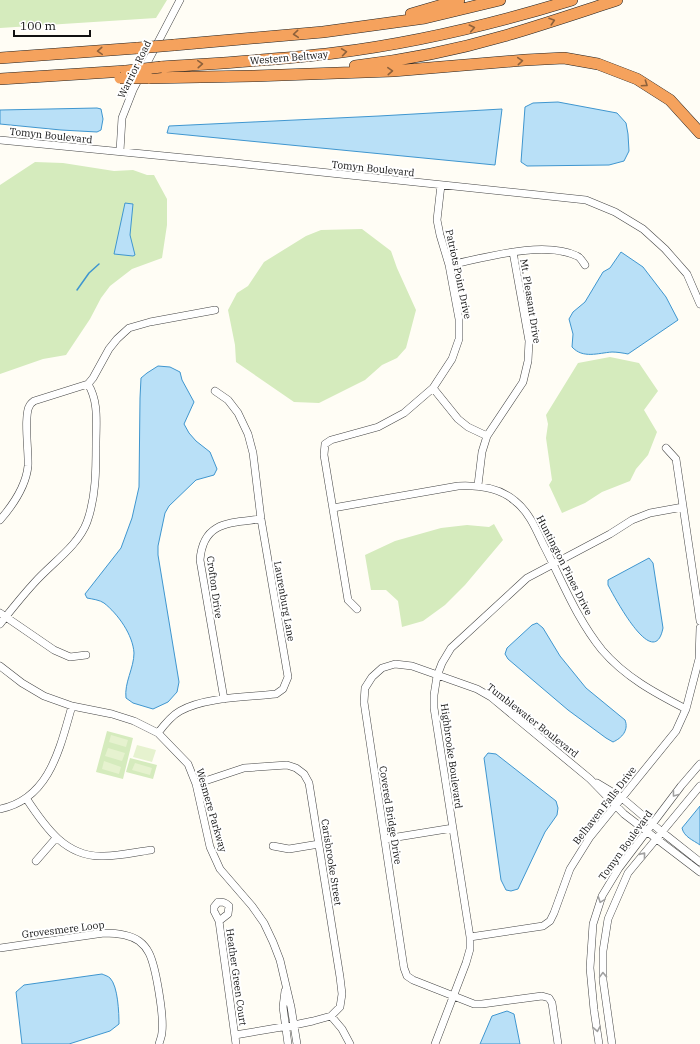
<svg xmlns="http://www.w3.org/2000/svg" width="700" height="1044" font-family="'IBM Plex Serif',serif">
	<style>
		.green { fill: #d5ebbd }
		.pitch { fill: #e6f2cf }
		.water { fill: #b9e0f7; stroke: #3f96cf }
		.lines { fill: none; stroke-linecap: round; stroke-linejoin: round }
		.stream { stroke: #3f96cf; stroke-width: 1.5 }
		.minor-casing { stroke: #444; stroke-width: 8 }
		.highway-casing { stroke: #222; stroke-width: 12 }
		.minor { stroke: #fff; stroke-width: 7 }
		.highway { stroke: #f5a25d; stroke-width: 11 }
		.highway-bridge-casing { stroke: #222; stroke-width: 12; stroke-linecap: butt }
		.highway-bridge { stroke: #f5a25d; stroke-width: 11 }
		.oneway { stroke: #8e613b }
		.oneway2 { stroke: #a0a0a0 }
		.labels { text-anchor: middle; stroke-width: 4; stroke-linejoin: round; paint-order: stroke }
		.street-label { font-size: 10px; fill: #111; stroke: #fff }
	</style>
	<rect width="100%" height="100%" fill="#fffdf5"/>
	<path class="green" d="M 0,0 L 167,0 L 156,18 L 0,28 Z
		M 35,162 L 63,163 L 114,171 L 133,170 L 147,175 L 154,175 L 167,199 L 167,225 L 162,258 L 132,269 L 110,286 L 101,298 L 90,319 L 66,355 L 43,359 L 0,374 L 0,185 Z
		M 362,229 L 391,251 L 397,268 L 416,310 L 406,348 L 397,358 L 382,365 L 365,380 L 319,403 L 294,402 L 236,362 L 235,345 L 228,310 L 237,293 L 248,286 L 264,262 L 306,236 L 321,230 Z
		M 610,357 L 639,363 L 658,391 L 644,410 L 657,432 L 648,455 L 636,469 L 630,481 L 602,492 L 585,503 L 562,513 L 549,485 L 552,480 L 546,438 L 548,424 L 546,415 L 578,363 Z
		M 494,524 L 503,540 L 465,585 L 445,605 L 423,621 L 402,627 L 398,601 L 386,590 L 371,590 L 365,555 L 395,541 L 441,528 L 467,525 L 489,527 Z
		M 107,731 L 133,738 L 123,779 L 96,772 Z
		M 130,758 L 157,765 L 153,779 L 126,772 Z"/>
	<path class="pitch" d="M 111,735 L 128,740 L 126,747 L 109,742 Z
		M 137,745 L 156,750 L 152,762 L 133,757 Z
		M 108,748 L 125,753 L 122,761 L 105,756 Z
		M 104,761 L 121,767 L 119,774 L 102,769 Z
		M 135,763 L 152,768 L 150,775 L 132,770 Z"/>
	<path class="water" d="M 558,102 L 617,113 L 626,123 L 628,134 L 629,151 L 624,161 L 609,165 L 527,166 L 521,162 L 525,107 L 533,103 Z
		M 97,108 L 101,109 L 103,119 L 101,130 L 97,132 L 61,130 L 0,124 L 0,110 Z
		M 502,109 L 495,165 L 167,133 L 169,126 L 379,116 Z
		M 125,203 L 133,204 L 130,235 L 135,255 L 133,256 L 114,254 Z
		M 621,252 L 643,267 L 666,297 L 678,320 L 628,354 C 623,353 617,352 612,352 C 598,353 583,359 572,347 L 573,334 L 569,319 L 573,312 L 585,302 L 603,272 L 610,268 Z
		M 158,366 L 170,367 L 180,372 L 182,380 L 194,402 L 184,424 L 189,433 L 196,441 L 210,452 L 217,469 L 214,475 L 196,480 L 169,506 L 165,513 L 158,546 L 158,555 L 179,682 L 177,692 L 168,702 L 153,709 L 133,703 L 126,698 C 124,683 134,668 134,653 C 133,635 118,614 104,603 C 100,600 92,599 87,598 L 85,594 L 121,548 L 132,518 L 139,487 L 140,398 L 141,378 L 147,373 Z
		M 649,558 L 653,563 L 663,628 C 654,673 614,596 608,585 L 608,580 Z
		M 537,623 L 543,628 L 560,656 L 586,688 L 625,720 C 629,730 622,738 613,742 L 606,738 L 568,710 L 508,659 L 505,654 L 507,648 L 532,625 Z
		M 488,753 L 496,754 L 556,801 L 558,808 L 557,815 L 545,832 L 518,889 L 511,891 L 506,890 L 501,880 L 485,765 L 484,758 Z
		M 700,806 L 700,845 C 693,840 684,837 682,828 Z
		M 102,974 C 104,975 108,976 110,978 C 118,986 119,1013 119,1024 L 110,1031 L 69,1044 L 22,1044 L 16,992 L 24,985 Z
		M 507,1011 L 514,1014 L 520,1044 L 480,1044 L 492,1016 Z"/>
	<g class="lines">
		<path class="stream" d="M 77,290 L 89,273 L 99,264"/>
		<defs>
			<path id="minor" d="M 0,140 L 226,162 L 586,200 L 615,212 L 643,229 L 665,249 L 687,274 L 700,304
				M 120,151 L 122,118 L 133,90 L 180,0
				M 449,265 C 484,258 543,240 577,256 C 580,257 583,262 585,265
				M 433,388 L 458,419 L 468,427 L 487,436
				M 666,448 L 676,459 L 700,621
				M 478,485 L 482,452 L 487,436 L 523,382 L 528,361 L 529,341 L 513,252
				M 333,508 L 458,486 C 478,485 499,487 515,501 C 529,512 536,529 543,544 C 562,580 576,618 602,650 C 625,677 655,693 686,709
				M 0,520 C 13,505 26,486 28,466 C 29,453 23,414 30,405 C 30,404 34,401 34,401 L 88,384 L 93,378 L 109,349 L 117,339 L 129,328 L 150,322 L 215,310
				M 357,609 L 348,600 L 324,455 L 325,444 L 331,440 L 378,427 L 404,413 L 433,388 L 452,359 L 459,339 L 459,319 L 449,265 L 440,235 L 437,220 L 441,185
				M 0,613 L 54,650 L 70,657 L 86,655
				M 0,624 C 11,610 23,595 35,582 C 52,563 78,546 87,522 C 96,497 96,470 96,443 C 96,423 99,402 88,384
				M 0,666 L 22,683 L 44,696 L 72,706 L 112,714 L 134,721 L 158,733 L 188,764 L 196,784 L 210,847 L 220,869 L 252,906 L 264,923 L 273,942 L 280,960 L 291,1007 L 297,1044
				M 224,699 L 200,560 C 203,521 230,523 261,519
				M 158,733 C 164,725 171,716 180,711 C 204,697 248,697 276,694 L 283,689 L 288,677 L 261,519 L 253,453 L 248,434 L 238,413 L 228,400 L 215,391
				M 597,783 L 622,798 L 662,832 L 700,862
				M 196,784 L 244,768 L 287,765 L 296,768 L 304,774 L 309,783 L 340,977 L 342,994 L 340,1007 L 331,1016 L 313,1021 L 294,1025 L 235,1035
				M 26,798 C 45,827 66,858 104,856 C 120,856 136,852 151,850
				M 0,809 C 50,799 60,747 72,706
				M 385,839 L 453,828
				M 273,846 L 289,849 L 319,844
				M 36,861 L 56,838
				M 219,921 L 214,911 L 214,907 L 218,902 C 223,902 225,902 229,906 L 228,914 L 219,921 L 236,1044
				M 470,937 L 543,926 L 550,921 L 554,913 L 570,869 L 590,837 L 676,731 L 686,709 L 699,659 L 700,628
				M 0,948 L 104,933 C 116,933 129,934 139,941 C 143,944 147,949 149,953 C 156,967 164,1016 162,1032 C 162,1036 160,1040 159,1044
				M 285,991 L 283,1007 L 288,1044
				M 331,1016 L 342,1029 L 350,1044
				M 435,1044 L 466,963 L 470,949 L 470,937 L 434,708 L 434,695 L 437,676 L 442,663 L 451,648 L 527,578 L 610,534 L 632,520 L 650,513 L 683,507
				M 558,1044 L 552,1003 L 549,998 L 542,996 L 482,1004 L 474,1004 L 413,980 L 407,976 L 404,968 L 364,702 L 365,688 L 372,677 L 382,668 L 395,664 L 412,666 L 477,689 L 491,697 L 590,779 L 624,814 L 700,872
				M 599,1044 L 594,1010 L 590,968 L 593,924 L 602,896 L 619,868 L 681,786 L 700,764
				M 612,1044 L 603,980 L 603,951 L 608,919 L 628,873 L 700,786"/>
			<path id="highway" d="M 411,14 L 459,0
				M 174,45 L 323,32 L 425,18 L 500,0
				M 0,58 L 138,48
				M 355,66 C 406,60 456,50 504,36 C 542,25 580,12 617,0
				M 161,67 C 219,63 277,60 334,53 C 415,43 494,24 572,0
				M 148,78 L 253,76 L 393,71 L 525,60 L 564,58 L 598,64 L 637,79 L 670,100 L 700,133
				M 0,79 L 126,71"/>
		</defs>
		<use href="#minor" class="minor-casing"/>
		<use href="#highway" class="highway-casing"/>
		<use href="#minor" class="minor"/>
		<use href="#highway" class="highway"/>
		<defs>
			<path id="highway-bridge" d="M 138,48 L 174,45
				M 126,71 L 161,67
				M 120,78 L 148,78"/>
		</defs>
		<use href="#highway-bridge" class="highway-bridge-casing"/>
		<use href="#highway-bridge" class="highway-bridge"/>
	</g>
	<defs><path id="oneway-chevron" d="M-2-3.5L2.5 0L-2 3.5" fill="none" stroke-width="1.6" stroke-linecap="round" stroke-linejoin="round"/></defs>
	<g class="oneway">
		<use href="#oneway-chevron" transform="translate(552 21) rotate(-18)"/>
		<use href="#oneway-chevron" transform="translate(472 28) rotate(-12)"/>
		<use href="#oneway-chevron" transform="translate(296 34) rotate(175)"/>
		<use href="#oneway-chevron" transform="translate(100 51) rotate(176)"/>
		<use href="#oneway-chevron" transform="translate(344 52) rotate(-8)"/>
		<use href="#oneway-chevron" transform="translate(520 61) rotate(-5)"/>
		<use href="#oneway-chevron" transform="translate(200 64) rotate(-4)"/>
		<use href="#oneway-chevron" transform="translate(390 71) rotate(-3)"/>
		<use href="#oneway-chevron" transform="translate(645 84) rotate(34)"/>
	</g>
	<g class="oneway2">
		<use href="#oneway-chevron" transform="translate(675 794) rotate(127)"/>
		<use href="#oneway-chevron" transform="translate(643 855) rotate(-51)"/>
		<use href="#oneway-chevron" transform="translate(601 900) rotate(110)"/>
		<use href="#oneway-chevron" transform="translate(603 975) rotate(-92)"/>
		<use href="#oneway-chevron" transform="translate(597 1029) rotate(80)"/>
	</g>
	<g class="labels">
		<g class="street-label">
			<text transform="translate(289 57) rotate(-5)" y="4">Western Beltway</text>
			<text transform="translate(134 69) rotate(-64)" y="4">Warrior Road</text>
			<text transform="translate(51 135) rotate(6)" y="4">Tomyn Boulevard</text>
			<text transform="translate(373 168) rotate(6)" y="4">Tomyn Boulevard</text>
			<text transform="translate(459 274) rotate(78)" y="4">Patriots Point Drive</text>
			<text transform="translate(531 301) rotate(81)" y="4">Mt. Pleasant Drive</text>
			<text transform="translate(565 565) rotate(63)" y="4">Huntington Pines Drive</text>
			<text transform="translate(215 587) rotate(82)" y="4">Crofton Drive</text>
			<text transform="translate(285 601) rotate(80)" y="4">Laurenburg Lane</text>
			<text transform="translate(533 720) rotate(38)" y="4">Tumblewater Boulevard</text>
			<text transform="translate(452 756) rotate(82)" y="4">Highbrooke Boulevard</text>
			<text transform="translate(604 805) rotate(-52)" y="4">Belhaven Falls Drive</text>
			<text transform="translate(212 810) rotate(74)" y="4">Wesmere Parkway</text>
			<text transform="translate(391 815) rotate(81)" y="4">Covered Bridge Drive</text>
			<text transform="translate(625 845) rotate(-54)" y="4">Tomyn Boulevard</text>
			<text transform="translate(332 862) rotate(81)" y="4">Carisbrooke Street</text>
			<text transform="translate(63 929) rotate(-7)" y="4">Grovesmere Loop</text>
			<text transform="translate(237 977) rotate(82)" y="4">Heather Green Court</text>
		</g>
	</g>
	<path d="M14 30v6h76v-6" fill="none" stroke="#111111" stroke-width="2"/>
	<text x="20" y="30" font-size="12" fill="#111111" stroke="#ffffff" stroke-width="3" paint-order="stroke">100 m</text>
</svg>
